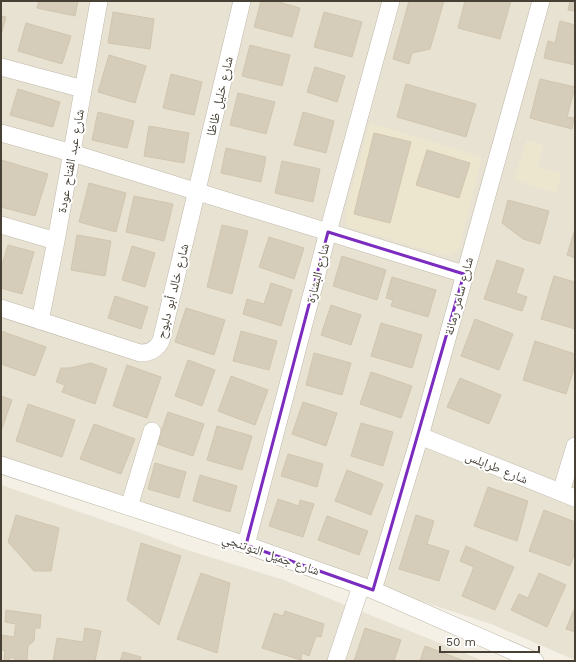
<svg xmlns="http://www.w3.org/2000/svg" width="576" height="662" font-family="'Work Sans','Noto Naskh Arabic',sans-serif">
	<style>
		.residential { fill: #e8e2d3 }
		.education { fill: #ede6cf }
		.building { fill: #d6ccba; stroke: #d1c5ad }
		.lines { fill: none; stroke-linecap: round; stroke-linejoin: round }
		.minor-casing { stroke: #bfb8a8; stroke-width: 18 }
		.minor { stroke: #fff; stroke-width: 17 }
		.marked { fill: none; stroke: #7b2cbf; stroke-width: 3; stroke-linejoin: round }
		.labels { text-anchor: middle; stroke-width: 4; stroke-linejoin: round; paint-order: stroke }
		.street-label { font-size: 13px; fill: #464035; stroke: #fff }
	</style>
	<rect width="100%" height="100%" fill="#f4f0e5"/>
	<path class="residential" d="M 1,1 L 575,1 L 575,660 L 491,624 L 1,465 Z
		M 1,485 L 141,533 L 184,549 L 281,579 L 484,661 L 1,661 Z"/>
	<path class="education" d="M 370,123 L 482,157 L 459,248 L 455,253 L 448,256 L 349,227 L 346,221 L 346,211 Z
		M 527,140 L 544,145 L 537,166 L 562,174 L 556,193 L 514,180 Z"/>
	<path class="building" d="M 39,1 L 78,1 L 75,16 L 37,8 Z
		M 261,1 L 275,1 L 300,8 L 292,37 L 254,27 Z
		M 409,1 L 444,1 L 430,49 L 412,53 L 409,64 L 393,59 Z
		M 465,1 L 511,1 L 500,39 L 458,28 Z
		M 570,1 L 575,1 L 575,11 L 568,10 Z
		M 113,12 L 154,19 L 150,49 L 108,43 Z
		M 324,12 L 362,22 L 352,57 L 314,47 Z
		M 1,16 L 6,17 L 1,35 Z
		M 560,21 L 575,25 L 575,65 L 544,58 L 548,41 L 555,43 Z
		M 26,23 L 71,36 L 62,64 L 18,51 Z
		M 250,45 L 290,55 L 282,86 L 242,76 Z
		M 109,55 L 146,66 L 135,103 L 98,92 Z
		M 315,67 L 345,76 L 337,102 L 307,92 Z
		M 171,74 L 202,82 L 194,115 L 163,108 Z
		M 540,79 L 575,87 L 567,117 L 574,118 L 572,129 L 530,118 Z
		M 406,84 L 476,104 L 466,137 L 397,117 Z
		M 18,89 L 60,102 L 53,127 L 10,115 Z
		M 238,93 L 275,102 L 266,134 L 230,125 Z
		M 98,112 L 134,121 L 127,148 L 92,140 Z
		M 303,112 L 334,121 L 326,153 L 294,145 Z
		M 149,126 L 189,133 L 184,163 L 144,156 Z
		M 374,133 L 411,142 L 390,223 L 354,214 Z
		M 226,148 L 266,157 L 261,182 L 221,173 Z
		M 427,150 L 470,163 L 459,198 L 416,185 Z
		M 1,160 L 48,174 L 35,216 L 1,207 Z
		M 282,161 L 320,169 L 313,202 L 275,193 Z
		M 89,183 L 126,193 L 116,232 L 79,222 Z
		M 134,196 L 173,204 L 164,241 L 126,232 Z
		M 508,200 L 549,211 L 540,244 L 523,239 L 502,223 Z
		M 222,225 L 248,231 L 232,294 L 207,287 Z
		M 575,229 L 575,258 L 567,255 Z
		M 77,235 L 111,241 L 105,276 L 71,270 Z
		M 269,237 L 304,248 L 294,279 L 259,267 Z
		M 8,245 L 34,252 L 22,294 L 1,288 L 1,268 Z
		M 132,246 L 155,253 L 145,287 L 122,280 Z
		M 342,256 L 386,270 L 377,300 L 333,286 Z
		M 497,260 L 524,269 L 516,293 L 527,297 L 522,311 L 484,299 Z
		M 554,276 L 575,282 L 575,329 L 541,319 Z
		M 392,277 L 436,290 L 428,317 L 391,306 L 393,300 L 386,298 Z
		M 271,283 L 292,290 L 281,326 L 243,314 L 247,299 L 264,304 Z
		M 115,296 L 148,307 L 141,329 L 108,318 Z
		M 331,305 L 361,315 L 351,345 L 321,335 Z
		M 186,308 L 225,320 L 214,355 L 175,342 Z
		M 475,319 L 513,334 L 499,370 L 461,356 Z
		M 381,323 L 422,335 L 412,368 L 371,356 Z
		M 1,331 L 46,347 L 35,376 L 1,364 Z
		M 241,331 L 277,341 L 269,370 L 233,361 Z
		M 535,341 L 575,354 L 575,366 L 566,394 L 523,380 Z
		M 314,353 L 351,363 L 342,395 L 306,385 Z
		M 188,360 L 215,370 L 202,406 L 175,396 Z
		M 91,363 L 107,369 L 95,404 L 62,392 L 65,385 L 56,382 L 61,368 L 70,368 Z
		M 127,365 L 161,377 L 147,418 L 113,406 Z
		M 371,372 L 412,386 L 401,418 L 360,404 Z
		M 231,376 L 268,390 L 255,425 L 218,411 Z
		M 460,378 L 501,395 L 489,424 L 447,407 Z
		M 1,396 L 12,400 L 1,431 Z
		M 303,402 L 337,413 L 326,446 L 292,434 Z
		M 28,404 L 75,420 L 62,457 L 16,441 Z
		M 168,412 L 204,424 L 193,456 L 157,444 Z
		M 361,423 L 393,432 L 383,466 L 351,456 Z
		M 94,424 L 135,439 L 121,474 L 80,459 Z
		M 217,426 L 252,436 L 242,470 L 207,460 Z
		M 288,454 L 323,464 L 317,487 L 281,476 Z
		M 155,463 L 186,472 L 179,498 L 148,489 Z
		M 347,470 L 383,484 L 371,515 L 335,501 Z
		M 200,475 L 237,486 L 230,512 L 193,501 Z
		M 488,487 L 528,501 L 517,541 L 474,526 Z
		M 278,499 L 299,506 L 300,500 L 314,504 L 303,537 L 269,526 Z
		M 544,510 L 575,522 L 575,552 L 570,566 L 529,551 Z
		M 16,515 L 59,528 L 51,571 L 34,571 L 8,542 Z
		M 416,515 L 434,521 L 427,544 L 449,551 L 439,581 L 399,569 Z
		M 327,516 L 368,531 L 359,555 L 318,540 Z
		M 141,543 L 181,556 L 159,625 L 127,600 Z
		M 466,546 L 514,567 L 495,610 L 462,596 L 474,567 L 460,561 Z
		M 201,573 L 230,583 L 217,653 L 177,639 Z
		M 539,573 L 566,585 L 547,627 L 511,610 L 519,594 L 528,598 Z
		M 575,607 L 575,632 L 566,629 Z
		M 6,610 L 41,615 L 40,628 L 35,628 L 34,641 L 28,646 L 27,661 L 19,661 L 10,657 L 9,661 L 4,660 L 5,651 L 1,650 L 1,635 L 14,637 L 16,624 L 5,622 Z
		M 285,611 L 324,624 L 321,637 L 316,636 L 309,656 L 302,653 L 301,660 L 262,648 L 274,613 L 283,616 Z
		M 85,628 L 101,631 L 95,661 L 89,660 L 88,661 L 53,661 L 57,638 L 83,642 Z
		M 365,628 L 401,640 L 394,661 L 354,661 Z
		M 425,646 L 462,660 L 462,661 L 420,661 Z
		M 123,652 L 141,657 L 140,661 L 120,661 Z"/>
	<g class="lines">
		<defs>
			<path id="minor" d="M 1,67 L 83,89
				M 1,133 L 72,153 L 464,274
				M 1,225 L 56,241
				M 1,308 L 140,353 C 150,353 156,350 161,341 L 242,1
				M 40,321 L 56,241 L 99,1
				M 420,436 L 575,498
				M 1,465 L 246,545 L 373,590 L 535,661
				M 561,492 L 575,446
				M 129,507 L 152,431
				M 246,545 L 328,232 L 391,1
				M 373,590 L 420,436 L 541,1
				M 336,661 L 361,586"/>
		</defs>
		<use href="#minor" class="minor-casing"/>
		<use href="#minor" class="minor"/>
	</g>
	<path class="marked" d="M 328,232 L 464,274 L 373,590 L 246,545 Z"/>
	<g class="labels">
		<g class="street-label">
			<text transform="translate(219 96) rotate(-77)" y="5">شارع خليل ظاظا</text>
			<text transform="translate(70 161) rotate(-80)" y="5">شارع عبد الفتاح عودة</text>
			<text transform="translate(317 273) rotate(-76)" y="5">شارع البشارة</text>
			<text transform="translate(172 291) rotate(-76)" y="5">شارع خالد أبو دلبوح</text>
			<text transform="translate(458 296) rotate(-75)" y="5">شارع سامر رمانة</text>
			<text transform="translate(497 467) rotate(22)" y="5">شارع طرابلس</text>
			<text transform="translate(271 554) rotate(19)" y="5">شارع جميل التوتنجي</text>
		</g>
	</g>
	<rect width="576" height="662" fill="none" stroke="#464035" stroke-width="4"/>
	<path d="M440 646v6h99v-6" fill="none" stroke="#464035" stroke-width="2"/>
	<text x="446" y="646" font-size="12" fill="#464035" stroke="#ffffff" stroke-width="3" paint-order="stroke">50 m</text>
</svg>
